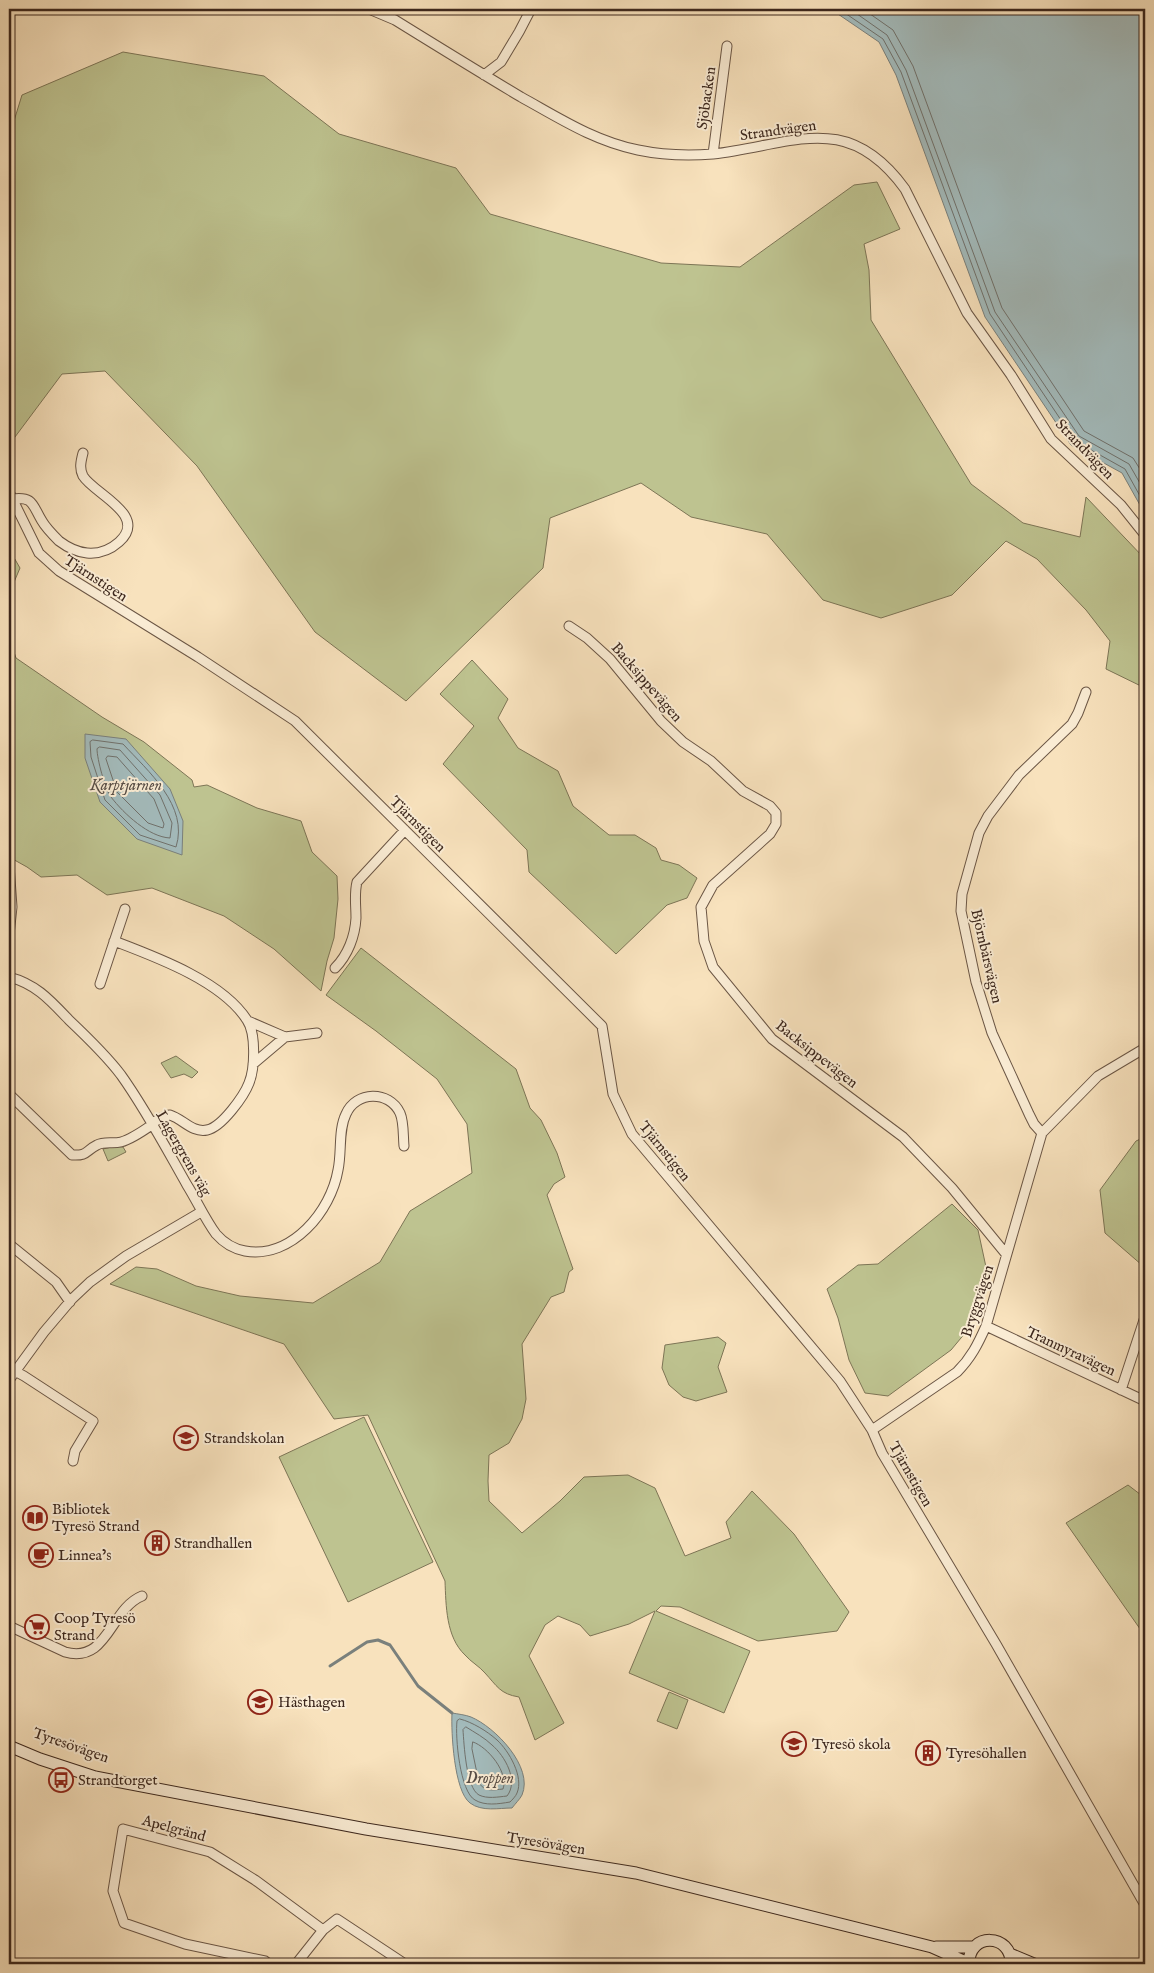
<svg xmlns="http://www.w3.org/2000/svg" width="1154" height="1973" font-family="'IM FELL English',serif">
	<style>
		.green { fill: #bec390; stroke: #7d7556 }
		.water { fill: #a3bbbc; stroke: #7a807c }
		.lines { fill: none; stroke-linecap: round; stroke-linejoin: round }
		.shore { stroke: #70716c; stroke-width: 1 }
		.stream { stroke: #7a807c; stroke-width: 3 }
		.street-casing { stroke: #6b5645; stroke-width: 11 }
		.secondary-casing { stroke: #3c271d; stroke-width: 13 }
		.street { stroke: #faecd4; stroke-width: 9 }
		.secondary { stroke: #faecd4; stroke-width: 11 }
		.labels { text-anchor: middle; stroke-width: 4; stroke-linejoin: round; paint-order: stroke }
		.street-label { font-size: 15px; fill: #3c271d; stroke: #faecd4 }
		.poi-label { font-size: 15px; fill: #3c271d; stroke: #faecd4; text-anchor: start }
		.water-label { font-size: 16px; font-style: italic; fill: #564c45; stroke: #faecd4 }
	</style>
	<rect width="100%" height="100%" fill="#f8e2bd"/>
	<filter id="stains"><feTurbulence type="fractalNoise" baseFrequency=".004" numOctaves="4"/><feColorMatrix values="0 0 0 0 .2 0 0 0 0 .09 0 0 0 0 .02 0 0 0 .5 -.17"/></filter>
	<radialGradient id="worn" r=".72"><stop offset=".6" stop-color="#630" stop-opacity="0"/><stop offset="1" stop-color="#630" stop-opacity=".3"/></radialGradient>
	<path class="green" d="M 123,52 L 264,76 L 339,134 L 456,168 L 490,214 L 661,263 L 740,267 L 854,185 L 877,182 L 900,229 L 864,244 L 869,270 L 871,320 L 971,484 L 1023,523 L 1080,537 L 1086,497 L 1145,559 L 1145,688 L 1106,669 L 1110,641 L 1086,610 L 1037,559 L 1006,541 L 952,595 L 881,618 L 823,600 L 767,534 L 691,517 L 641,483 L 550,518 L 543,568 L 406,701 L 315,632 L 197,466 L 105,371 L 62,374 L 9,445 L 9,137 L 22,95 Z
		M 9,549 L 20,568 L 9,594 Z
		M 9,637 L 16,658 L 102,717 L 144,742 L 192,780 L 194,787 L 207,785 L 257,808 L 301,821 L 312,852 L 337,876 L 338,899 L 334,938 L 327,961 L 321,991 L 274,949 L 224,916 L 152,888 L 107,895 L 77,875 L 41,877 L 27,867 L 9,857 Z
		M 472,660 L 508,699 L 498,718 L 518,748 L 558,771 L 573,806 L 609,835 L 635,835 L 656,848 L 661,860 L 679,865 L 697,878 L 687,898 L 667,905 L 616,954 L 529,872 L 527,850 L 443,764 L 474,726 L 440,694 Z
		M 361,948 L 516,1069 L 530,1108 L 541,1120 L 557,1153 L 565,1177 L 554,1184 L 547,1195 L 573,1269 L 569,1272 L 564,1292 L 551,1297 L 522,1344 L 526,1399 L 522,1419 L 509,1443 L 489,1455 L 488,1481 L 489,1501 L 522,1533 L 560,1501 L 584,1477 L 628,1475 L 655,1488 L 685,1556 L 731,1538 L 726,1522 L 752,1491 L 794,1534 L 849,1612 L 837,1631 L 758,1641 L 680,1607 L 661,1606 L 656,1611 L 750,1651 L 724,1713 L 629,1673 L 655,1611 L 629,1624 L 590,1636 L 580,1625 L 558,1616 L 545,1625 L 529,1656 L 564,1723 L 535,1740 L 519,1697 C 500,1694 497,1686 485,1673 C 479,1666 471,1662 465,1655 C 446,1637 446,1606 445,1581 L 368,1415 L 334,1419 L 284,1344 L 110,1284 L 136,1267 L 157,1269 L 196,1286 L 240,1296 L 313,1303 L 380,1262 L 410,1211 L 472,1173 L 467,1124 L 437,1079 L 376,1031 L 326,995 Z
		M 176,1056 L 198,1072 L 192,1078 L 184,1074 L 171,1078 L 161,1063 Z
		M 1145,1137 L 1145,1263 L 1143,1266 L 1105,1233 L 1100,1190 L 1136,1141 Z
		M 116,1146 L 123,1147 L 126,1152 L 108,1161 L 103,1149 Z
		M 952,1204 L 978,1230 L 986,1267 L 966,1332 L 951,1350 L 888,1396 L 865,1393 L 849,1360 L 838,1318 L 827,1289 L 858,1265 L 878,1264 Z
		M 718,1337 L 726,1343 L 718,1367 L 727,1392 L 696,1401 L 683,1397 L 669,1385 L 662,1368 L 665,1345 Z
		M 364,1417 L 433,1562 L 348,1602 L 279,1457 Z
		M 1128,1485 L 1145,1498 L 1145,1636 L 1066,1523 Z
		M 669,1692 L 688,1700 L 677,1729 L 657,1721 Z"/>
	<path class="water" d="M 827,9 L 1145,9 L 1145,514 L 1122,473 L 1071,445 L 985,317 L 896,75 L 879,42 L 835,12 Z
		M 85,734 L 126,739 L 170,789 L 183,821 L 182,855 L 137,839 L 100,802 L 85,758 Z
		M 452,1713 C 458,1714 466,1715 471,1717 C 495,1727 534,1767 522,1795 C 520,1799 515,1804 512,1808 C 499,1808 482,1812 470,1803 C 454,1791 451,1732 452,1713 Z"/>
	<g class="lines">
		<path class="shore" d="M 839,9 L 883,39 L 901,72 L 990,314 L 1075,441 L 1125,469 L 1145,505
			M 850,9 L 887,35 L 906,70 L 995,312 L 1079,436 L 1129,464 L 1145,492
			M 863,9 L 893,30 L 913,66 L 1002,308 L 1084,431 L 1133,458 L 1145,477
			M 93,740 L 123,744 C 148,771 189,806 176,847 L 140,835 L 105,800 L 91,757 L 90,742 Z
			M 100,747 L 120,750 L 160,795 L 172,823 L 170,838 C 149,837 124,814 111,797 C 105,789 97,759 97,749 Z
			M 108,756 L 117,757 L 154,799 L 164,824 L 163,828 L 148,823 L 117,792 L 106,759 Z
			M 460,1719 C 472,1722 487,1731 497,1740 C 509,1751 524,1777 517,1793 C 516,1796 512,1800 510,1802 C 498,1804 485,1806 475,1800 C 460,1792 455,1737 457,1721 Z
			M 466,1727 C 474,1732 485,1738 492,1745 C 505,1756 519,1781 507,1796 C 498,1797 487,1799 479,1795 C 466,1788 464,1744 463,1730 Z
			M 473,1742 C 488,1747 509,1773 503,1789 C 493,1790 485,1792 479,1783 L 472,1749 Z"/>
		<path class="stream" d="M 330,1666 L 367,1642 L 378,1640 L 390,1645 L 418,1686 L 452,1713"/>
		<defs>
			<path id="street" d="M 369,9 L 395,20 C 437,46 479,72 521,97 C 559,118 594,141 638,150 C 662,155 688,156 713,154 C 793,145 847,109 905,189 L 967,313 L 1011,375 L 1051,439 L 1121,505 L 1145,535
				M 484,75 L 501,62 L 519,32 L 531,9
				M 713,154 L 727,46
				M 9,492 L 39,553 L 59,571 L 198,657 L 295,721 L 602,1026 L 613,1094 L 632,1134 L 840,1381 L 872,1430 L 882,1453 L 996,1644 L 1145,1905
				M 12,499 C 34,496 32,505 42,521 C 46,528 53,535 59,541 C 67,547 76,552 87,553 C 98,554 110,550 119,542 C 149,515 94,494 83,476 C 79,468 81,461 83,453
				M 569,626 L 587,638 L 610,659 L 661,721 L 683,742 L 711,761 L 743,791 L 770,806 L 776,813 L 776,824 L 770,834 L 713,885 L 701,907 L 704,941 L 713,967 L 772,1039 L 903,1137 L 952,1188 L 1006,1254
				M 9,935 L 12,907 L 9,865
				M 114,941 C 156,957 222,981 247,1020 C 256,1033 255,1068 249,1083 C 244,1096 222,1127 207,1130 C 192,1133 183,1119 170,1115 L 165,1116 L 152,1123
				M 335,968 C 348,955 355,936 356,918 C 356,905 354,894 357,882 L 405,830
				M 9,977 C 36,984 50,1000 69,1020 C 87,1037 106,1055 121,1075 C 146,1110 166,1148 187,1185 C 197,1201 205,1219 216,1234 C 223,1242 234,1249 245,1251 C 292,1259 331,1211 338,1170 C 342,1152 338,1130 346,1114 C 356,1091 389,1090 400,1113 C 404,1122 403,1136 404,1146
				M 100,984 L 125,909
				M 248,1021 L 285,1037 L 317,1033
				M 253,1064 L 285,1037
				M 9,1094 L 72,1155 C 88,1156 85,1151 97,1145 C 104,1141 113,1144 121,1142 C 132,1139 143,1131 153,1124
				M 1042,1133 L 1034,1124 L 1029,1114 L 992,1033 L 976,982 L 961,911 L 962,894 L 979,833 L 988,816 L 1019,775 L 1072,724 L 1078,713 L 1086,692
				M 9,1244 L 56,1282 L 70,1302
				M 986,1326 L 1145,1401
				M 9,1368 L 24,1376 L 93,1421 L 75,1451 L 73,1461
				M 9,1380 L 44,1332 L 72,1299 L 90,1282 L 126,1256 L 201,1212
				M 1121,1390 L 1145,1317
				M 872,1430 L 957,1372 C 971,1358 978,1344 986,1326 L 1042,1133 L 1098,1076 L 1145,1048
				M 9,1626 L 65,1652 C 108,1664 110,1609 142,1596
				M 269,1964 L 265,1961 L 185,1944 L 124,1923 L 113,1891 L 123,1829 L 210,1852 L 255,1880 L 323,1930
				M 296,1964 L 323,1930 L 337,1919 L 405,1964"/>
			<path id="secondary" d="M 9,1746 L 40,1759 L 95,1777 L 366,1829 L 636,1873 L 932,1947 L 968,1963
				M 936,1947 L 974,1947
				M 1010,1954 L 1034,1964
				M 969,1964 C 968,1932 1012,1933 1011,1964"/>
		</defs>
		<use href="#street" class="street-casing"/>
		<use href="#secondary" class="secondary-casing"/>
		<use href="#street" class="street"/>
		<use href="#secondary" class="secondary"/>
	</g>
	<defs>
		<symbol id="school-ring" viewBox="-11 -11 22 22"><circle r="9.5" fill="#faecd4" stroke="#8f2418" stroke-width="1.5"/><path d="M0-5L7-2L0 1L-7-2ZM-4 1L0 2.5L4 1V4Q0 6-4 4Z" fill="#8f2418"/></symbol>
		<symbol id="library-ring" viewBox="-11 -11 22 22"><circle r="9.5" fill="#faecd4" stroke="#8f2418" stroke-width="1.5"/><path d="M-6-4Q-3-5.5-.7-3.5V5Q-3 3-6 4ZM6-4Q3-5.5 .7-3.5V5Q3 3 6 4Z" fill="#8f2418"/></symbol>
		<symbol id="building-ring" viewBox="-11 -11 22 22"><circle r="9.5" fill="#faecd4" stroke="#8f2418" stroke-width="1.5"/><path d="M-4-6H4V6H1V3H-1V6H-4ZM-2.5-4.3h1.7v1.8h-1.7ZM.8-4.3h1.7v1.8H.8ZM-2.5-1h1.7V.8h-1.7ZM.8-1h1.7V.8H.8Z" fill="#8f2418"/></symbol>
		<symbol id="cafe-ring" viewBox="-11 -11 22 22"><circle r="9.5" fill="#faecd4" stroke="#8f2418" stroke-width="1.5"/><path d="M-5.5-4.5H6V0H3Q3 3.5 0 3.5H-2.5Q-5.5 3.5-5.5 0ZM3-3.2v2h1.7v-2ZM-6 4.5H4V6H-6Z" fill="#8f2418"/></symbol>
		<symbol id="supermarket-ring" viewBox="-11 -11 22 22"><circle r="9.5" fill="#faecd4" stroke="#8f2418" stroke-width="1.5"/><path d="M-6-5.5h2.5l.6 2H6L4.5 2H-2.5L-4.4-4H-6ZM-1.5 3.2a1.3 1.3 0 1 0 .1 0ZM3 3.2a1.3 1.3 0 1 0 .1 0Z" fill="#8f2418"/></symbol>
		<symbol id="bus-ring" viewBox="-11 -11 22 22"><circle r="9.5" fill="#faecd4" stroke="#8f2418" stroke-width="1.5"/><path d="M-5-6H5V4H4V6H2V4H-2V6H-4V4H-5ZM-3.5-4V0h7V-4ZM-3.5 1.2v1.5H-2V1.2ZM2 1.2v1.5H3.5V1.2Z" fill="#8f2418"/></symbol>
	</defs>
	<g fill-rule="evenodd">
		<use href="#school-ring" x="172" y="1424" width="28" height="28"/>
		<use href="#library-ring" x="21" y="1504" width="28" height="28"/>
		<use href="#building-ring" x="143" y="1529" width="28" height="28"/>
		<use href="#cafe-ring" x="27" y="1541" width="28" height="28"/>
		<use href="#supermarket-ring" x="23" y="1613" width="28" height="28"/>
		<use href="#school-ring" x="246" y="1688" width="28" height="28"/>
		<use href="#school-ring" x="780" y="1730" width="28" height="28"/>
		<use href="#building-ring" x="914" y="1739" width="28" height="28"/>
		<use href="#bus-ring" x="47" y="1766" width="28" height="28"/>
	</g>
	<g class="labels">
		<g class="street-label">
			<text transform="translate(706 98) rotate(-82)" y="5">Sjöbacken</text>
			<text transform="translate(778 130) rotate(-8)" y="5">Strandvägen</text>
			<text transform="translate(1085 449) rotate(46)" y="5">Strandvägen</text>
			<text transform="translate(96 578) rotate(33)" y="5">Tjärnstigen</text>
			<text transform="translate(647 682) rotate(49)" y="5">Backsippevägen</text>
			<text transform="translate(418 824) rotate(45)" y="5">Tjärnstigen</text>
			<text transform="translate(987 956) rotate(77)" y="5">Björnbärsvägen</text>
			<text transform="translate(817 1054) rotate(38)" y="5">Backsippevägen</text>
			<text transform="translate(665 1151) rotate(51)" y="5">Tjärnstigen</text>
			<text transform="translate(184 1153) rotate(60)" y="5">Lagergrens väg</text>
			<text transform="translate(977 1301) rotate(-72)" y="5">Bryggvägen</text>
			<text transform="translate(1071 1351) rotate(25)" y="5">Tranmyravägen</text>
			<text transform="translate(911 1474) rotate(60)" y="5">Tjärnstigen</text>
			<text transform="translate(71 1745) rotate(19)" y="5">Tyresövägen</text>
			<text transform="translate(174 1828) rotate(15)" y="5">Apelgränd</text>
			<text transform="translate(546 1843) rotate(9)" y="5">Tyresövägen</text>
		</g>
		<g class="poi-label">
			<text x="204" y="1443">Strandskolan</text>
			<text x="52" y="1514">Bibliotek<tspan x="52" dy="17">Tyresö Strand</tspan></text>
			<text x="174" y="1548">Strandhallen</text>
			<text x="58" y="1560">Linnea’s</text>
			<text x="54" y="1623">Coop Tyresö<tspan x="54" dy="17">Strand</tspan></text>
			<text x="278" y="1707">Hästhagen</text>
			<text x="812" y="1749">Tyresö skola</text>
			<text x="946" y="1758">Tyresöhallen</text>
			<text x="78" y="1785">Strandtorget</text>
		</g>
		<g class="water-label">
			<text x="126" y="790">Karptjärnen</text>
			<text x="490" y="1783">Droppen</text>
		</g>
	</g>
	<rect width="1154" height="1973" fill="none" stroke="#f8e2bd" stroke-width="30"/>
	<rect x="10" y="10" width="1134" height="1953" fill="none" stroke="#3c271d" stroke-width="2.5"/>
	<rect x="15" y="15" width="1124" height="1943" fill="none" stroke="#3c271d"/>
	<rect width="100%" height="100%" filter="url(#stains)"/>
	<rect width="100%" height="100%" fill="url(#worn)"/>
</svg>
